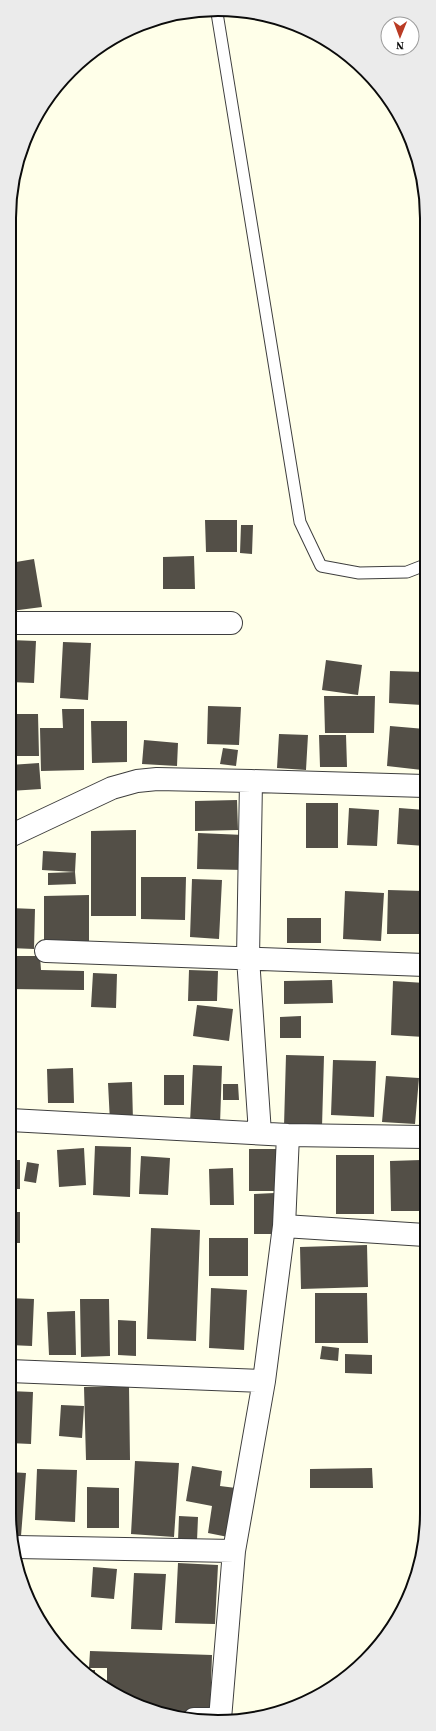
<svg xmlns="http://www.w3.org/2000/svg" width="436" height="1731" font-family="'Source Serif 4',serif">
	<style>
		.building { fill: #534f47 }
		.lines { fill: none; stroke-linecap: round; stroke-linejoin: round }
		.service-casing { stroke: #3e3e3e; stroke-width: 13 }
		.minor-casing { stroke: #3e3e3e; stroke-width: 24 }
		.service { stroke: #fff; stroke-width: 11 }
		.minor { stroke: #fff; stroke-width: 22 }
		.rim { fill: none; stroke: #0b0b0b; stroke-width: 2 }
	</style>
	<rect width="100%" height="100%" fill="#ffffe9"/>
	<path class="building" d="M 205,520 L 237,520 L 237,552 L 206,552 Z
		M 241,525 L 253,525 L 252,554 L 240,553 Z
		M 194,556 L 195,589 L 163,589 L 163,557 Z
		M 34,559 L 42,607 L 11,611 L 10,563 Z
		M 10,640 L 36,641 L 34,683 L 10,682 Z
		M 63,642 L 91,643 L 88,700 L 60,698 Z
		M 326,660 L 362,665 L 358,695 L 322,690 Z
		M 390,671 L 424,672 L 422,705 L 389,703 Z
		M 324,696 L 375,696 L 374,733 L 325,733 Z
		M 208,706 L 241,707 L 239,745 L 207,744 Z
		M 62,709 L 84,709 L 84,770 L 41,771 L 40,728 L 63,728 Z
		M 10,714 L 38,714 L 39,756 L 10,756 Z
		M 91,721 L 127,721 L 127,762 L 92,763 Z
		M 390,726 L 425,729 L 422,770 L 387,766 Z
		M 279,734 L 308,735 L 306,770 L 277,768 Z
		M 319,735 L 346,735 L 347,767 L 320,767 Z
		M 144,740 L 178,743 L 177,766 L 142,764 Z
		M 223,748 L 238,750 L 236,766 L 220,764 Z
		M 39,763 L 41,789 L 10,791 L 10,765 Z
		M 237,800 L 238,830 L 195,831 L 195,801 Z
		M 306,803 L 338,803 L 338,848 L 306,848 Z
		M 349,808 L 379,810 L 377,846 L 347,845 Z
		M 399,808 L 425,810 L 425,846 L 397,844 Z
		M 136,830 L 136,916 L 91,916 L 91,831 Z
		M 198,833 L 244,835 L 243,870 L 197,869 Z
		M 43,851 L 76,853 L 75,872 L 42,870 Z
		M 75,872 L 76,884 L 48,885 L 48,873 Z
		M 141,877 L 186,877 L 185,920 L 141,919 Z
		M 192,879 L 222,880 L 219,939 L 190,937 Z
		M 388,890 L 423,891 L 423,934 L 387,934 Z
		M 345,891 L 384,893 L 381,941 L 343,939 Z
		M 89,895 L 89,941 L 44,942 L 44,896 Z
		M 10,908 L 35,909 L 34,949 L 10,948 Z
		M 287,918 L 321,918 L 321,943 L 287,943 Z
		M 10,956 L 40,956 L 41,970 L 84,971 L 84,990 L 10,989 Z
		M 189,970 L 218,971 L 217,1001 L 188,1001 Z
		M 93,973 L 117,974 L 116,1008 L 91,1007 Z
		M 332,980 L 333,1003 L 284,1004 L 284,981 Z
		M 393,981 L 425,983 L 424,1037 L 391,1035 Z
		M 197,1005 L 233,1009 L 229,1041 L 193,1036 Z
		M 301,1016 L 301,1038 L 280,1038 L 280,1017 Z
		M 286,1055 L 324,1056 L 322,1127 L 284,1126 Z
		M 333,1060 L 376,1061 L 374,1117 L 331,1115 Z
		M 193,1065 L 222,1066 L 220,1124 L 190,1122 Z
		M 73,1068 L 74,1103 L 48,1103 L 47,1069 Z
		M 164,1075 L 184,1075 L 184,1105 L 164,1105 Z
		M 386,1076 L 419,1078 L 415,1124 L 382,1122 Z
		M 132,1082 L 133,1121 L 110,1122 L 108,1083 Z
		M 223,1084 L 238,1084 L 239,1100 L 223,1100 Z
		M 95,1146 L 131,1147 L 130,1197 L 93,1195 Z
		M 84,1148 L 86,1185 L 59,1187 L 57,1150 Z
		M 249,1149 L 277,1149 L 276,1191 L 249,1191 Z
		M 336,1155 L 374,1155 L 374,1214 L 336,1214 Z
		M 141,1156 L 170,1158 L 168,1195 L 139,1194 Z
		M 9,1160 L 20,1160 L 20,1189 L 9,1189 Z
		M 421,1160 L 422,1211 L 391,1211 L 390,1161 Z
		M 27,1162 L 39,1164 L 36,1183 L 24,1181 Z
		M 233,1168 L 234,1205 L 210,1205 L 209,1169 Z
		M 275,1193 L 276,1234 L 254,1234 L 254,1194 Z
		M 9,1212 L 20,1212 L 20,1243 L 9,1243 Z
		M 151,1228 L 200,1230 L 196,1341 L 147,1339 Z
		M 209,1238 L 248,1238 L 248,1276 L 209,1276 Z
		M 367,1245 L 368,1287 L 301,1289 L 300,1247 Z
		M 211,1288 L 247,1290 L 244,1350 L 209,1348 Z
		M 315,1293 L 367,1293 L 368,1343 L 315,1343 Z
		M 9,1298 L 34,1299 L 32,1346 L 9,1345 Z
		M 80,1299 L 109,1299 L 110,1356 L 81,1357 Z
		M 75,1311 L 76,1355 L 49,1355 L 47,1312 Z
		M 118,1320 L 136,1321 L 136,1356 L 118,1355 Z
		M 322,1346 L 339,1348 L 338,1361 L 320,1359 Z
		M 345,1354 L 372,1355 L 372,1374 L 345,1373 Z
		M 129,1386 L 130,1460 L 86,1460 L 84,1387 Z
		M 9,1391 L 33,1392 L 31,1444 L 9,1443 Z
		M 61,1405 L 84,1406 L 82,1438 L 59,1436 Z
		M 135,1461 L 179,1463 L 174,1537 L 131,1534 Z
		M 192,1466 L 222,1471 L 220,1486 L 236,1488 L 228,1537 L 208,1533 L 212,1506 L 186,1501 Z
		M 372,1468 L 373,1488 L 310,1488 L 310,1469 Z
		M 37,1469 L 77,1470 L 75,1522 L 35,1520 Z
		M 9,1472 L 26,1473 L 21,1536 L 14,1536 L 9,1513 Z
		M 87,1487 L 119,1488 L 119,1528 L 87,1528 Z
		M 179,1516 L 198,1517 L 197,1541 L 178,1541 Z
		M 178,1563 L 218,1565 L 215,1624 L 175,1623 Z
		M 93,1567 L 117,1569 L 114,1599 L 91,1597 Z
		M 134,1573 L 166,1574 L 162,1630 L 131,1629 Z
		M 90,1651 L 212,1655 L 210,1716 L 180,1715 L 126,1701 L 107,1686 L 107,1668 L 89,1668 Z
		M 86,1670 L 95,1670 L 95,1677 Z"/>
	<g class="lines">
		<defs>
			<path id="service" d="M 217,13 L 300,522 L 321,566 L 359,573 L 407,572 L 425,565"/>
			<path id="minor" d="M 10,623 L 231,623
				M 251,781 L 248,958 L 260,1133
				M 10,836 L 112,788 L 137,781 L 157,779 L 251,781 L 425,786
				M 46,951 L 425,965
				M 10,1120 L 288,1135 L 425,1137
				M 284,1226 L 425,1235
				M 9,1371 L 264,1381 L 234,1551 L 220,1719 L 194,1719
				M 264,1381 L 284,1226 L 288,1135
				M 16,1547 L 234,1551"/>
		</defs>
		<use href="#service" class="service-casing"/>
		<use href="#minor" class="minor-casing"/>
		<use href="#service" class="service"/>
		<use href="#minor" class="minor"/>
	</g>
	<path d="M0 0H436V1731H0ZM218 16H218A202 202 0 0 1 420 218V1513A202 202 0 0 1 218 1715H218A202 202 0 0 1 16 1513V218A202 202 0 0 1 218 16Z" fill="#ebebeb" fill-rule="evenodd"/>
	<path class="rim" d="M218 16H218A202 202 0 0 1 420 218V1513A202 202 0 0 1 218 1715H218A202 202 0 0 1 16 1513V218A202 202 0 0 1 218 16Z"/>
	<g transform="translate(400 36) rotate(181)"><circle r="19" fill="#ffffff" stroke="#9d9d9d"/>
	<path d="M0-3L7 15L0 10L-7 15Z" fill="#ba3b24"/>
	<text y="-6" font-size="11" font-weight="bold" text-anchor="middle" fill="#0b0b0b">N</text>
	</g>
</svg>
